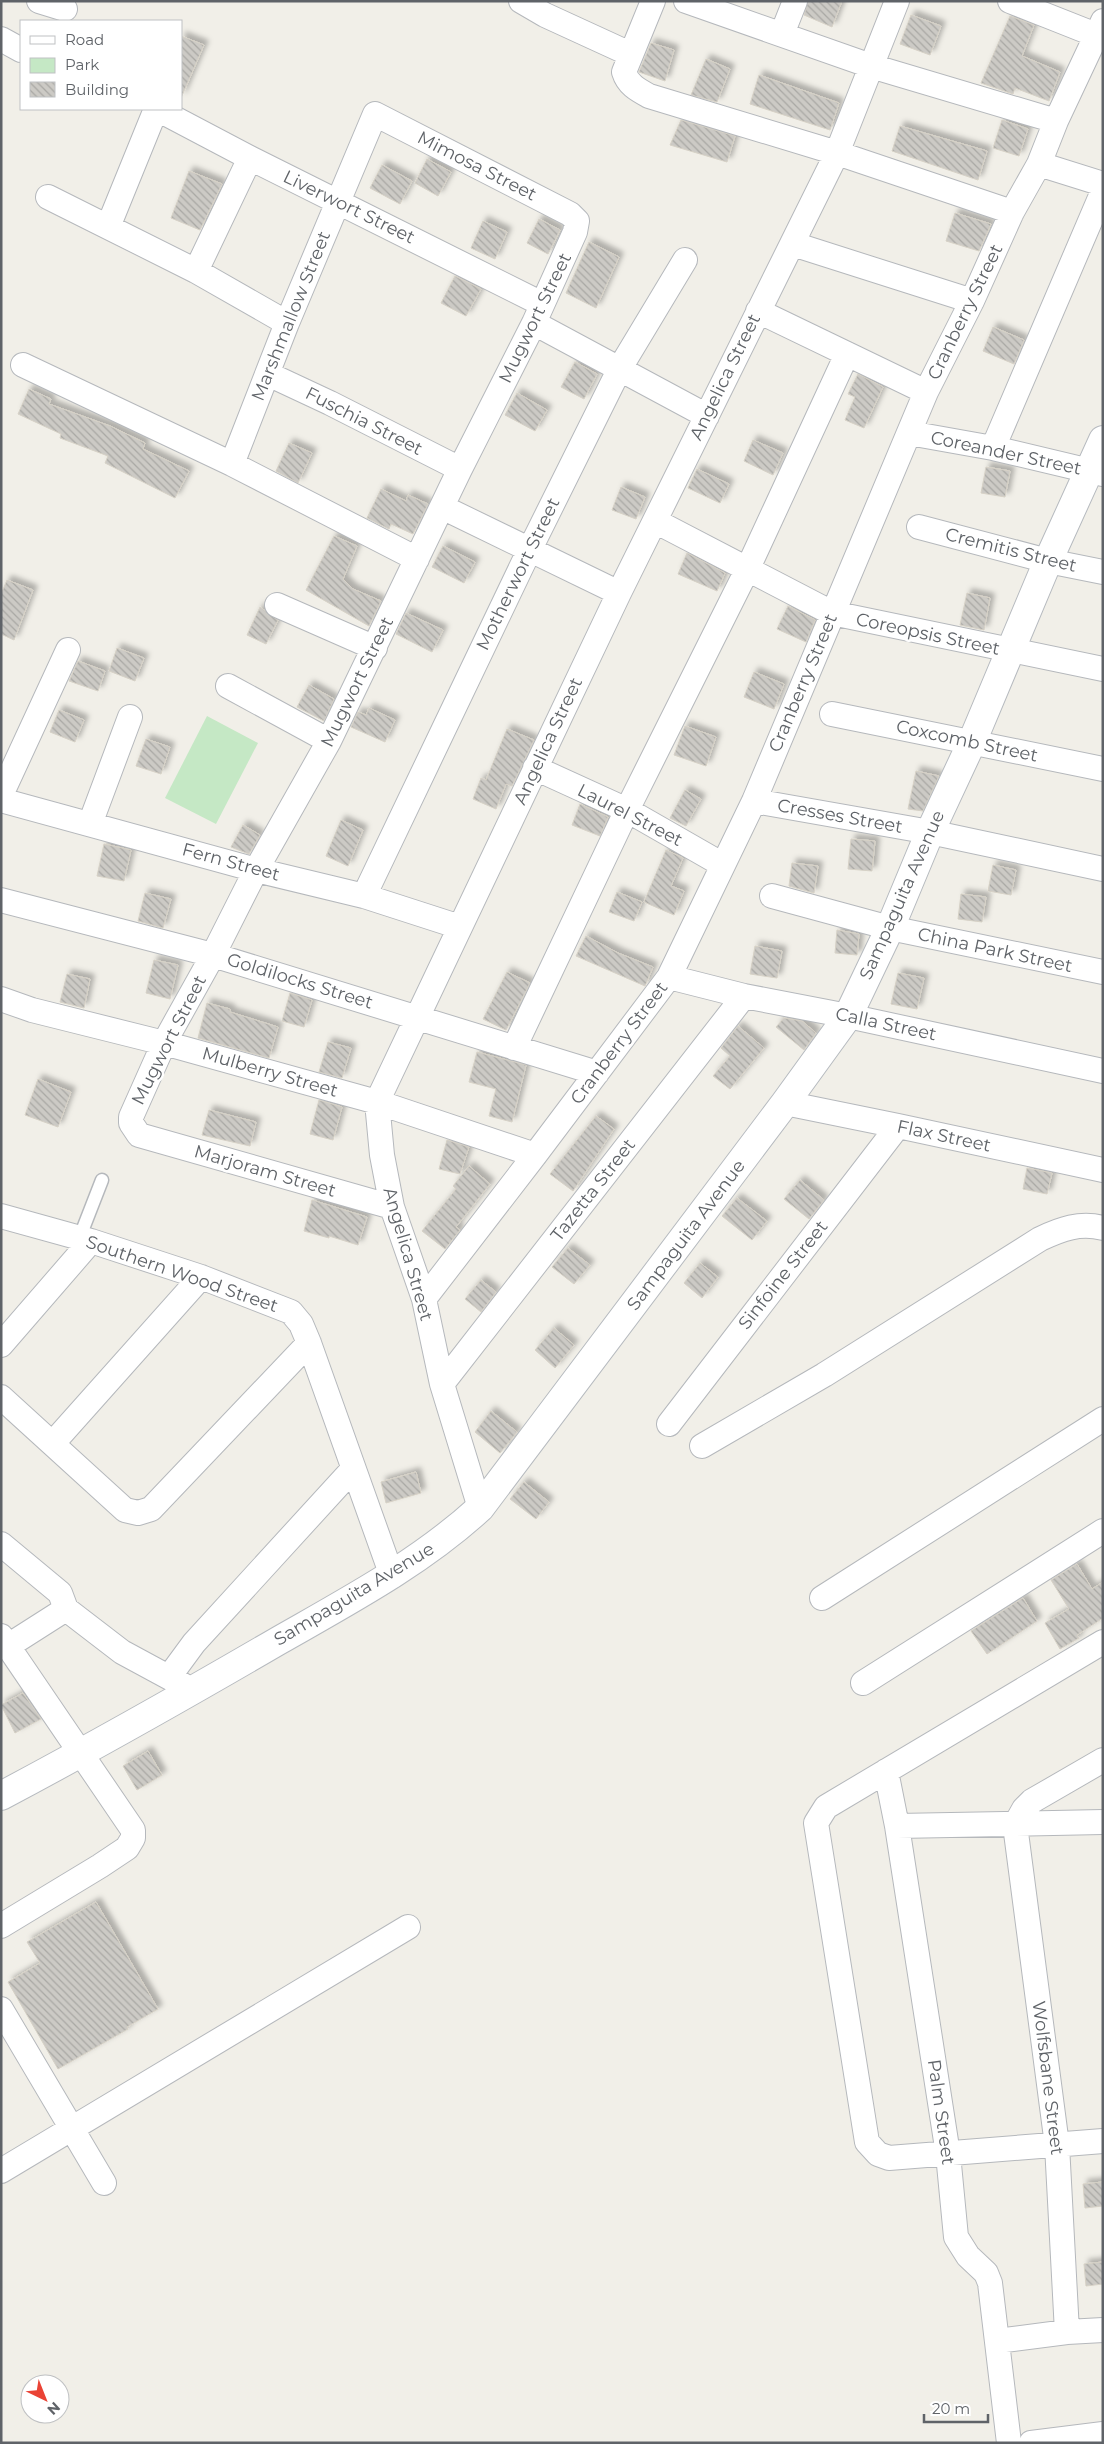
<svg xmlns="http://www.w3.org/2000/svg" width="1104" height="2444" font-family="Montserrat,sans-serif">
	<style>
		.park { fill: #c5e8c5 }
		.building { fill: url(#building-back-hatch); stroke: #d6d1c6; filter: url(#shadow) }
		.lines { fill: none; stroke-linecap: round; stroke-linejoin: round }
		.service-casing { stroke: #b5b8bc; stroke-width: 15 }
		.minor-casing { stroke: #b5b8bc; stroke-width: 26 }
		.secondary-casing { stroke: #b6babf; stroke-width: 30 }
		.service { stroke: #fff; stroke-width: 12 }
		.minor { stroke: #fff; stroke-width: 24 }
		.secondary { stroke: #fff; stroke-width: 28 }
		.labels { text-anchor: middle; stroke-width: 5; stroke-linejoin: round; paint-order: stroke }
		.street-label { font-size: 18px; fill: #5f6368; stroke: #fff }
	</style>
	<defs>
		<pattern id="building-back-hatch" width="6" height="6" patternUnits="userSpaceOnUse" patternTransform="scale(1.25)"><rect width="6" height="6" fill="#cccac5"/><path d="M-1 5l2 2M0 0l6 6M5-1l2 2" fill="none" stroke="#a9a8a4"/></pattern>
		<filter id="shadow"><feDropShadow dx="4.5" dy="-4.5" stdDeviation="2.5" flood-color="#0004"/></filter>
	</defs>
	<rect width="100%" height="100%" fill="#f1efe8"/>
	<path class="park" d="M 207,716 L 258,743 L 216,824 L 165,798 Z"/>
	<path class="building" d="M 808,1 L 842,1 L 832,27 L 804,15 Z
		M 911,15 L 941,26 L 930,55 L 900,44 Z
		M 1010,16 L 1034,25 L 1022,56 L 1060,72 L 1049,101 L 1015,88 L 1013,94 L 981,83 Z
		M 181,36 L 204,45 L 181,98 Z
		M 651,43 L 674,50 L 665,81 L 639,72 Z
		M 706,59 L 730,69 L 717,102 L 691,95 Z
		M 759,75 L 839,103 L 830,130 L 750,104 Z
		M 681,120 L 735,136 L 727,162 L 670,145 Z
		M 1002,120 L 1028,129 L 1019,156 L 993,148 Z
		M 900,126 L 987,151 L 978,180 L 892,151 Z
		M 427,159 L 451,172 L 438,196 L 415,183 Z
		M 382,165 L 412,181 L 400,204 L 370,188 Z
		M 189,171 L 222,184 L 200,230 L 171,218 Z
		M 955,213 L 991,224 L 979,251 L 946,241 Z
		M 539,219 L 560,230 L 548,254 L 527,243 Z
		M 483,221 L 507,232 L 495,259 L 471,248 Z
		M 589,242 L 619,257 L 596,308 L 566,293 Z
		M 455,276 L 481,289 L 466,316 L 441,303 Z
		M 993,327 L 1024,340 L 1014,364 L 983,351 Z
		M 575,362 L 597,374 L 584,399 L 561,387 Z
		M 858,374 L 883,387 L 864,428 L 845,420 L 855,397 L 848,394 Z
		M 29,389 L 51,399 L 49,404 L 110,426 L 145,443 L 143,449 L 189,471 L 175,498 L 105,463 L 108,456 L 60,438 L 61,434 L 18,414 Z
		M 517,393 L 547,410 L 535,431 L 505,415 Z
		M 753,440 L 783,453 L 773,475 L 744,461 Z
		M 289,443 L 312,453 L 298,483 L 276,471 Z
		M 986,467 L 1010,471 L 1005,497 L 981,493 Z
		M 697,469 L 729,484 L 720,503 L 688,488 Z
		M 621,487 L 645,497 L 636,519 L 612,510 Z
		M 381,489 L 406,501 L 408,495 L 428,504 L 413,534 L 391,524 L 389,529 L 367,518 Z
		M 334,536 L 357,546 L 343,579 L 353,589 L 381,601 L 369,626 L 306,590 Z
		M 443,546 L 475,562 L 464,583 L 432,567 Z
		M 687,553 L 725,573 L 717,591 L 678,574 Z
		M 7,580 L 33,590 L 14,640 L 1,634 L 1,594 Z
		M 967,593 L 990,598 L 984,630 L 960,625 Z
		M 788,606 L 815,620 L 806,642 L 777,629 Z
		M 260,607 L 278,620 L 266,644 L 247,635 Z
		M 406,613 L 443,630 L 432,652 L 396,634 Z
		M 117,648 L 144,658 L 135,681 L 109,671 Z
		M 78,661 L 105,671 L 98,691 L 69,681 Z
		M 754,672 L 784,684 L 774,709 L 744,697 Z
		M 309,685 L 334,699 L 324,721 L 297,707 Z
		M 369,708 L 395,720 L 385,742 L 351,727 L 358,712 L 366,715 Z
		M 59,710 L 84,720 L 75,742 L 50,732 Z
		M 685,726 L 716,737 L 706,766 L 674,755 Z
		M 507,729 L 534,740 L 512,786 L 506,784 L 496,809 L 473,799 L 481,778 L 486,780 Z
		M 146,739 L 170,747 L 161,774 L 136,766 Z
		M 916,771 L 939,776 L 923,811 L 908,809 Z
		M 685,790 L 701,799 L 686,826 L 670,818 Z
		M 580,804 L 608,817 L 600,836 L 572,825 Z
		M 341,820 L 363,830 L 348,866 L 326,856 Z
		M 243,825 L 260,835 L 249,854 L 231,847 Z
		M 851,839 L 875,841 L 872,871 L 848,869 Z
		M 104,844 L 131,850 L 124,881 L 97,876 Z
		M 666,850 L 683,858 L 671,886 L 684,891 L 674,915 L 644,902 Z
		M 792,863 L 818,866 L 814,893 L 789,886 Z
		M 993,865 L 1016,870 L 1011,895 L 988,891 Z
		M 617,892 L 642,902 L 634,921 L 609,912 Z
		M 145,893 L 171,899 L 163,928 L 138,921 Z
		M 961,894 L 986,897 L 982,922 L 958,919 Z
		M 837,930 L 859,934 L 857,955 L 835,953 Z
		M 586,936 L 618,953 L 653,967 L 645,986 L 576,956 Z
		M 755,946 L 782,951 L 777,978 L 750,974 Z
		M 154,960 L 178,965 L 170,999 L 146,993 Z
		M 507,972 L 530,983 L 506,1030 L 483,1019 Z
		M 898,973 L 924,978 L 917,1009 L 891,1004 Z
		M 67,974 L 90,979 L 84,1008 L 60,1002 Z
		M 290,993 L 312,1000 L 304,1027 L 282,1021 Z
		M 207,1003 L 230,1009 L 230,1012 L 278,1027 L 269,1058 L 198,1038 Z
		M 784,1018 L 802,1021 L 816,1033 L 804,1050 L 776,1027 Z
		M 738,1026 L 764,1048 L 730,1089 L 713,1076 L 730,1056 L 721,1048 Z
		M 328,1042 L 351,1048 L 342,1078 L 319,1072 Z
		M 477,1052 L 526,1065 L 512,1122 L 489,1116 L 496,1089 L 469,1082 Z
		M 38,1079 L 71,1092 L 58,1127 L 25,1115 Z
		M 319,1100 L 342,1107 L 333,1140 L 310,1134 Z
		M 209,1110 L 256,1122 L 250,1146 L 202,1135 Z
		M 596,1116 L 614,1129 L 573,1191 L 550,1174 Z
		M 447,1140 L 469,1147 L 460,1174 L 439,1169 Z
		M 469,1166 L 490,1184 L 456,1227 L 460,1230 L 445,1249 L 422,1231 L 456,1189 L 453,1186 Z
		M 1027,1168 L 1052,1173 L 1047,1194 L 1023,1189 Z
		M 800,1180 L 824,1200 L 809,1219 L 784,1199 Z
		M 737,1198 L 767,1221 L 752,1240 L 722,1216 Z
		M 312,1200 L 367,1217 L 358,1245 L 329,1236 L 329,1238 L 304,1231 Z
		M 568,1248 L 590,1265 L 574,1284 L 552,1267 Z
		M 700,1263 L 718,1277 L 702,1298 L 684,1283 Z
		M 481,1280 L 496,1292 L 481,1312 L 465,1299 Z
		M 554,1328 L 574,1345 L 555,1368 L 535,1350 Z
		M 491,1411 L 517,1432 L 500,1453 L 475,1432 Z
		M 416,1472 L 421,1493 L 386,1503 L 381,1482 Z
		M 524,1482 L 549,1502 L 536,1519 L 510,1499 Z
		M 1077,1564 L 1092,1589 L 1103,1582 L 1103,1618 L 1077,1635 L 1079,1638 L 1060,1649 L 1045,1623 L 1069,1609 L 1051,1580 Z
		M 1023,1598 L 1037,1621 L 987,1654 L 971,1631 Z
		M 23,1693 L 41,1719 L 15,1733 L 1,1705 Z
		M 148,1751 L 162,1775 L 137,1790 L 123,1766 Z
		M 96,1902 L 158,2009 L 127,2027 L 128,2029 L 58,2069 L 8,1982 L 40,1963 L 27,1942 Z
		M 1103,2182 L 1103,2206 L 1085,2208 L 1083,2184 Z
		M 1103,2262 L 1103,2284 L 1086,2286 L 1084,2264 Z"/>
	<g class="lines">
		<defs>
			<path id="service" d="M 79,1239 L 102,1180"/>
			<path id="minor" d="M 39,1 L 65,9
				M 521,1 L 545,15 L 630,54
				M 653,1 L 624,72 C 628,85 638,90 649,96 L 837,153 L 1012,212
				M 686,1 L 871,66 L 1056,121
				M 1010,1 L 1096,35
				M 782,34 L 795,1
				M 1,39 L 21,50
				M 157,109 L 250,158 L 542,304
				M 1039,164 L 1103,184
				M 48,197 L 196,271 L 287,323
				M 108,227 L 156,109
				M 793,244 L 972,301
				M 196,271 L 250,158
				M 758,311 L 926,392
				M 534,323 L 707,416
				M 23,365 L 232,464 L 417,559
				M 268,374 L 330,403 L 460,469
				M 909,433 L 993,448 L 1103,474
				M 993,448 L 1103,191
				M 232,464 L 287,323 L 375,114 L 570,214 L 577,221 L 575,232 L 534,323 L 460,469 L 329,741 L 256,870 L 213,955 L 164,1043 L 131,1117 L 131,1123 L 139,1135 L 392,1207
				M 442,507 L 619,593
				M 655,521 L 832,613 L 1103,669
				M 919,527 L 1048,561 L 1103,572
				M 277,605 L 375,648
				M 228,686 L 329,741
				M 832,714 L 1103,769
				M 535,768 L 627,810 L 723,865
				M 1,795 L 68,650
				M 1,800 L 256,870 L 364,896 L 460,927
				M 754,801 L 930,832 L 1103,869
				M 90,824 L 130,717
				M 364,896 L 529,551 L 620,368 L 685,260
				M 772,896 L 890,928 L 1103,972
				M 1,900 L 213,955 L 597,1073
				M 669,977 L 744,996 L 848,1016 L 1103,1071
				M 1,999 L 32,1010 L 164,1043 L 377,1102 L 535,1155
				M 514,1048 L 627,810 L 748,568 L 847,354
				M 785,1103 L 898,1126 L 1103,1170
				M 1,1216 L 91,1241 L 201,1277 L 291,1312 L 301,1324 L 309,1343 L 392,1576
				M 424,1299 L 535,1155 L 669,977 L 754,801 L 926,392 L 972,301 L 1012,212 L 1039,164 L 1056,121 L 1103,21
				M 1,1345 L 91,1241
				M 442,1384 L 744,996
				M 1,1397 L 125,1510 L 138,1513 L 151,1509 L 309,1343
				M 669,1424 L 898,1126
				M 53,1443 L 201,1277
				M 702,1446 L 824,1375 L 1040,1239 C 1061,1229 1080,1222 1103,1228
				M 480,1508 L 442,1384 L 424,1299 L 392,1207 L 382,1155 L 377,1102 L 619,593 L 837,153 L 897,1
				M 1,1544 L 60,1593 L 66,1609 L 122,1652 L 183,1685
				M 822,1598 L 1103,1419
				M 1,1636 L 133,1830 L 133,1838 L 127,1848 L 100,1866 L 1,1926
				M 1103,1642 L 826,1807 L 816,1823 L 867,2142 L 878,2154 L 889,2158 L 1103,2141
				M 8,1646 L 66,1609
				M 169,1677 L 194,1643 L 353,1469
				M 863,1683 L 1103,1531
				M 886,1771 L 897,1826 L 948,2154 L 956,2237 L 968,2256 L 986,2273 L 990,2283 L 1009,2443
				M 897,1826 L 1103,1822
				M 1,2009 L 104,2183
				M 1,2171 L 408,1927
				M 1067,2332 L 1057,2145 L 1015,1825 L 1024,1809 L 1032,1801 L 1103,1760
				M 997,2341 L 1067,2332 L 1103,2330
				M 1031,2443 L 1103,2434"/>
			<path id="secondary" d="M 1,1796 C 95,1746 187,1694 278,1641 C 348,1601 420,1563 480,1508 L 785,1103 L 848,1016 L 890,928 L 930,832 L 972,742 L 1048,561 L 1103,440"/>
		</defs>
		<use href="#service" class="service-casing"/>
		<use href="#minor" class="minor-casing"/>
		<use href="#secondary" class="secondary-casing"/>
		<use href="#service" class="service"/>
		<use href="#minor" class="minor"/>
		<use href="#secondary" class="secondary"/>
	</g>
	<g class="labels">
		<g class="street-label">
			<text transform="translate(477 166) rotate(27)" y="6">Mimosa Street</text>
			<text transform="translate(349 207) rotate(26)" y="6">Liverwort Street</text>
			<text transform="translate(965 312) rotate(-64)" y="6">Cranberry Street</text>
			<text transform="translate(291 316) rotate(-68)" y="6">Marshmallow Street</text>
			<text transform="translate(535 318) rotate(-64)" y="6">Mugwort Street</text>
			<text transform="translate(725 377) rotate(-64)" y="6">Angelica Street</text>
			<text transform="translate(364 421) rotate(27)" y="6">Fuschia Street</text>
			<text transform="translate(1006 453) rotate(12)" y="6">Coreander Street</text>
			<text transform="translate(1011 550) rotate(14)" y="6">Cremitis Street</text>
			<text transform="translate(518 574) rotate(-64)" y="6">Motherwort Street</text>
			<text transform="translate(928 634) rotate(12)" y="6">Coreopsis Street</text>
			<text transform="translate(357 682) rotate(-64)" y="6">Mugwort Street</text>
			<text transform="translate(803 683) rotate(-67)" y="6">Cranberry Street</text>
			<text transform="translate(548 741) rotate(-65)" y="6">Angelica Street</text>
			<text transform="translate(967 741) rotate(12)" y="6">Coxcomb Street</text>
			<text transform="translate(630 815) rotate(27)" y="6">Laurel Street</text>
			<text transform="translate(840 816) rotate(10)" y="6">Cresses Street</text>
			<text transform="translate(231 862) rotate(15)" y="6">Fern Street</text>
			<text transform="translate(902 895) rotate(-66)" y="6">Sampaguita Avenue</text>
			<text transform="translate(995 950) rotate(12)" y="6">China Park Street</text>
			<text transform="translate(300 981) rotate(17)" y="6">Goldilocks Street</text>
			<text transform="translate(886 1024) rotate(12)" y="6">Calla Street</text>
			<text transform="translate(169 1040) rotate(-63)" y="6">Mugwort Street</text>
			<text transform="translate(619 1043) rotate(-53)" y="6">Cranberry Street</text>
			<text transform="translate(270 1072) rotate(16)" y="6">Mulberry Street</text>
			<text transform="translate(944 1136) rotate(12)" y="6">Flax Street</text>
			<text transform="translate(265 1171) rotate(16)" y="6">Marjoram Street</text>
			<text transform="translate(593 1190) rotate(-52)" y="6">Tazetta Street</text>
			<text transform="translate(686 1235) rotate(-53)" y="6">Sampaguita Avenue</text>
			<text transform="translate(408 1254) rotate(74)" y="6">Angelica Street</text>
			<text transform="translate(182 1274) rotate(19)" y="6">Southern Wood Street</text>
			<text transform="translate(783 1275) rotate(-52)" y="6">Sinfoine Street</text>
			<text transform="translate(354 1594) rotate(-31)" y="6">Sampaguita Avenue</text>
			<text transform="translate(1048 2078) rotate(83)" y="6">Wolfsbane Street</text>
			<text transform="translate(941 2112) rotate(82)" y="6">Palm Street</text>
		</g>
	</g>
	<rect width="1104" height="2444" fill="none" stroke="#5f6368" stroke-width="5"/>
	<rect x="20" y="20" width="162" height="90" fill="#ffffff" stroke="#bfc1c3"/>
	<rect x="30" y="36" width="25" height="8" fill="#ffffff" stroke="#bfc1c3"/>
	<text x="65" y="45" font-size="15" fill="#5f6368">Road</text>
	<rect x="30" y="58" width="25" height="15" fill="#c5e8c5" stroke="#bfc1c3"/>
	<text x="65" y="70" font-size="15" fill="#5f6368">Park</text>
	<rect x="30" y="82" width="25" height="15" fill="url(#building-back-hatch)" stroke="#bfc1c3"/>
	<text x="65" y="95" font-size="15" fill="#5f6368">Building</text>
	<g transform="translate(45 2399) rotate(137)"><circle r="24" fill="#ffffff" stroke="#bfc1c3"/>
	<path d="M0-4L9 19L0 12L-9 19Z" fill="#ea4335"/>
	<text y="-8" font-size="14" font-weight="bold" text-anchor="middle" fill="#5f6368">N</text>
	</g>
	<path d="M924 2414v8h64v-8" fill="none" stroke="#5f6368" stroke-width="2.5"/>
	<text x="932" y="2414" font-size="15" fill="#5f6368" stroke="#ffffff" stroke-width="4" paint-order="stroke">20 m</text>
</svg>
